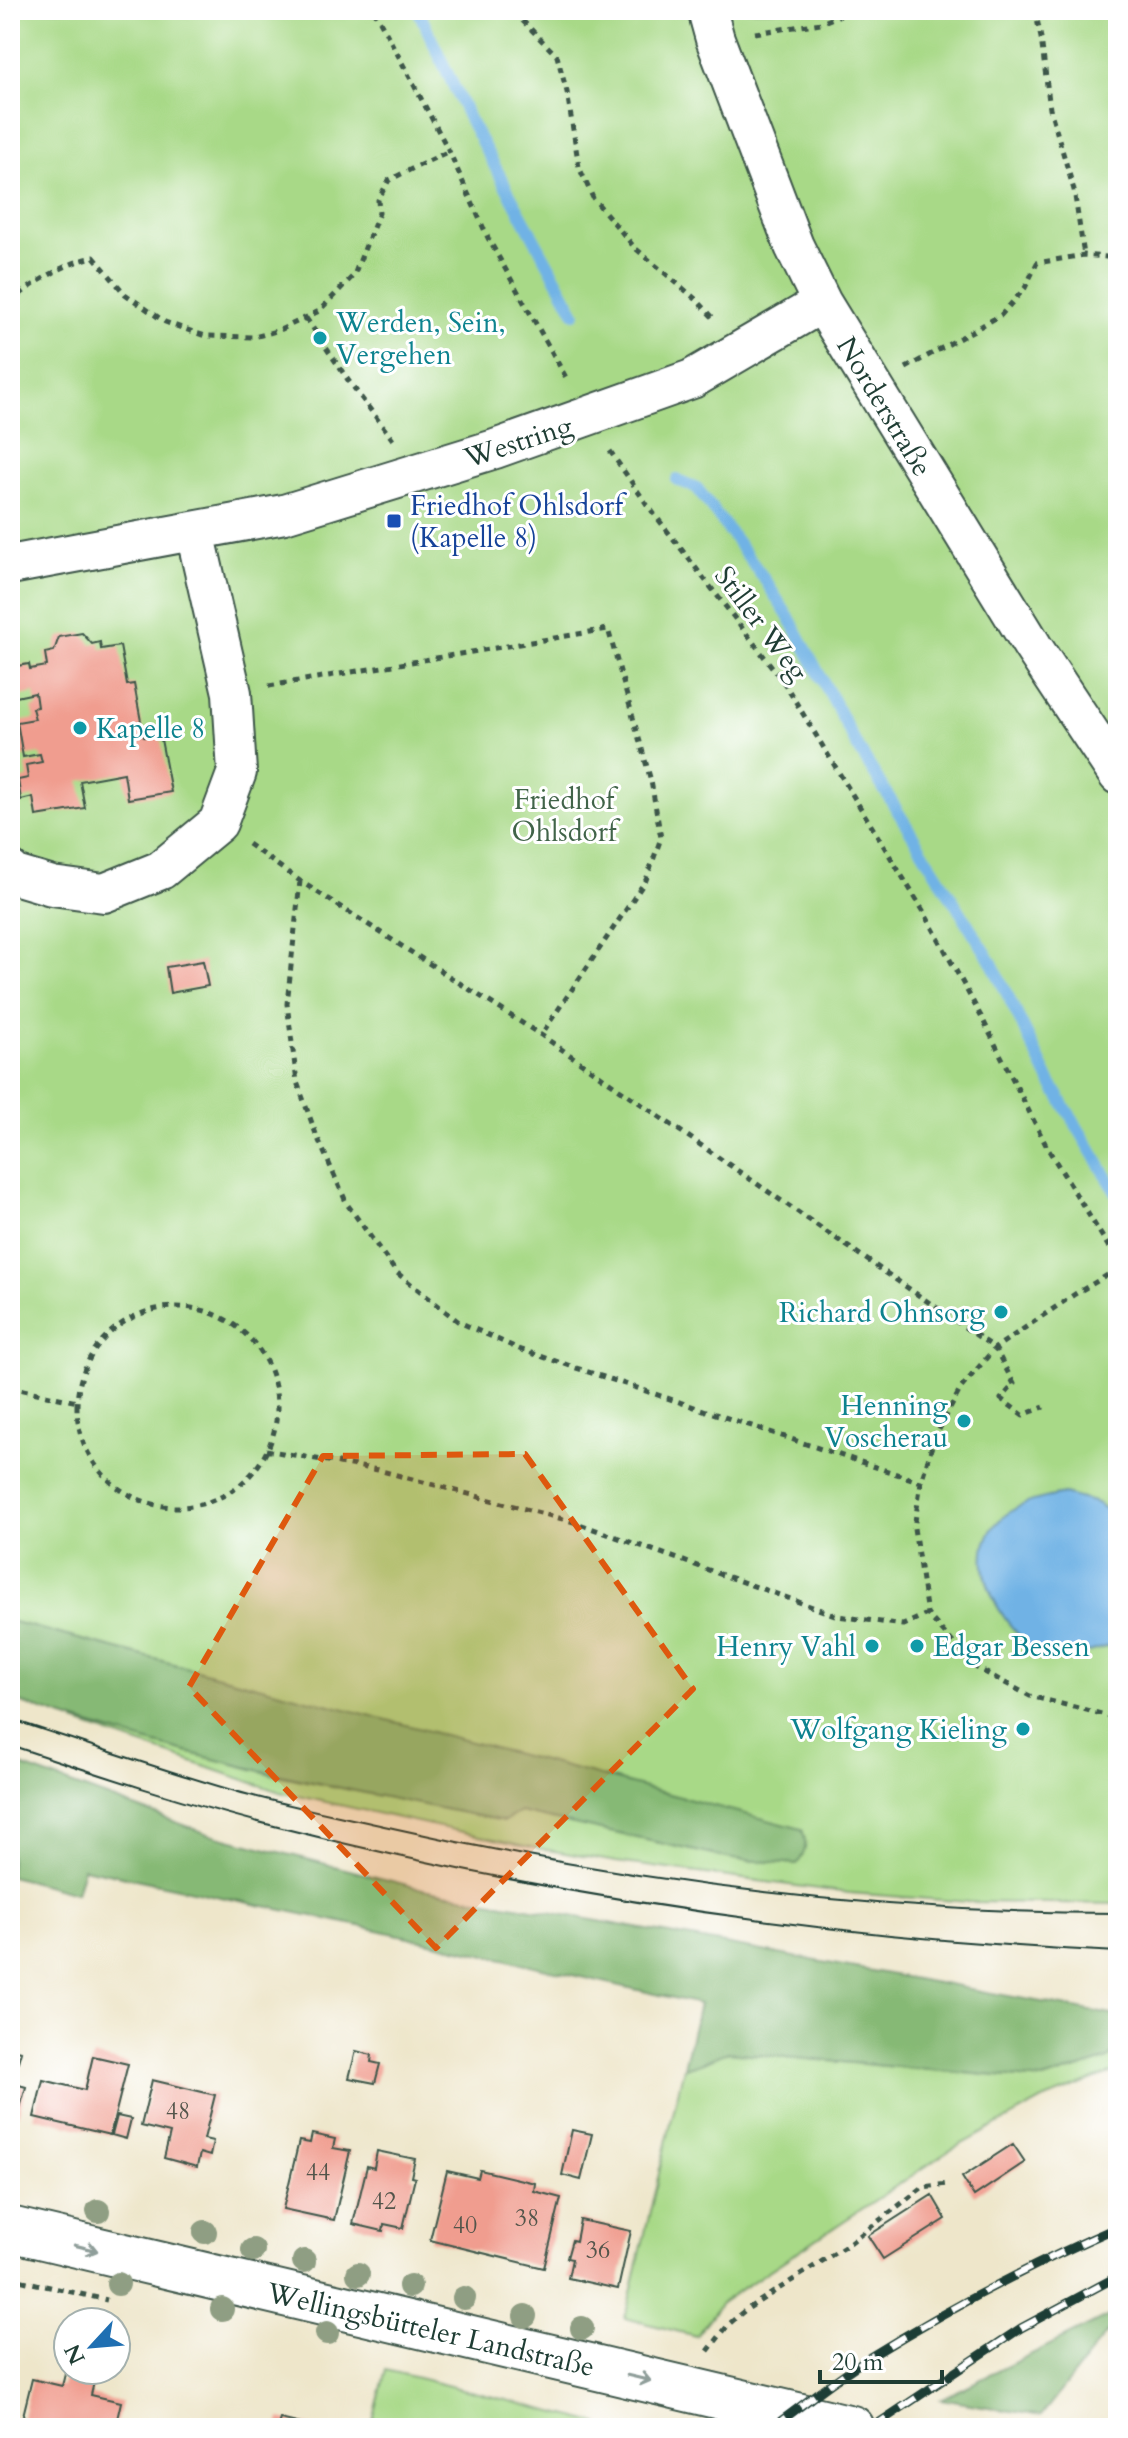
<svg xmlns="http://www.w3.org/2000/svg" width="1128" height="2438" font-family="Cardo,serif">
	<style>
		.green { fill: #a8d987; stroke: #648b5e; stroke-width: 2 }
		.forest { fill: #86b974; stroke: #527b54; stroke-width: 2 }
		.water { fill: #70b2e5; stroke: #48788c; stroke-width: 2 }
		.lines { fill: none; stroke-linecap: round; stroke-linejoin: round }
		.stream { stroke: #70b2e5; stroke-width: 12 }
		.building { fill: #f09d8f }
		.street-casing { stroke: #3e564a; stroke-width: 42 }
		.secondary-casing { stroke: #3e564a; stroke-width: 48 }
		.path { stroke: #3e564a; stroke-width: 5; stroke-dasharray: 6 6; stroke-linecap: butt }
		.street { stroke: #fff; stroke-width: 38 }
		.secondary { stroke: #fff; stroke-width: 44 }
		.tram { stroke: #1f3d34; stroke-width: 2 }
		.rail-casing { stroke: #1f3d34; stroke-width: 9 }
		.rail { stroke: #fff; stroke-width: 6; stroke-dasharray: 18; stroke-linecap: butt }
		.tree { fill: #8f9e83 }
		.oneway { stroke: #8f9e9a }
		.marked { fill: #de580e; fill-opacity: 0.2; stroke: #de580e; stroke-width: 6; stroke-dasharray: 16 10; stroke-linejoin: round }
		.culture-dot { fill: #0f9aa8; stroke: #fff; stroke-width: 3 }
		.transit-dot { fill: #1a4fb4; stroke: #fff; stroke-width: 3 }
		.labels { text-anchor: middle; stroke-width: 6; stroke-linejoin: round; paint-order: stroke }
		.number-label { font-size: 24px; fill: #53554b }
		.culture-label { font-size: 28px; fill: #0d838f; stroke: #fff; text-anchor: end }
		.street-label { font-size: 28px; fill: #1f3d34; stroke: #fff }
		.transit-label { font-size: 28px; fill: #164399; stroke: #fff; text-anchor: start }
		.park-label { font-size: 28px; fill: #416449; stroke: #fff }
	</style>
	<rect width="100%" height="100%" fill="#fff"/>
	<filter id="ink" filterUnits="userSpaceOnUse"><feTurbulence type="fractalNoise" baseFrequency=".0125" numOctaves="2"/><feDisplacementMap in="SourceGraphic" scale="16" xChannelSelector="R" yChannelSelector="G"/><feConvolveMatrix kernelMatrix="1 2 1 2 8 2 1 2 1" color-interpolation-filters="sRGB"/></filter>
	<filter id="wash" filterUnits="userSpaceOnUse"><feTurbulence type="fractalNoise" baseFrequency=".006" numOctaves="4" result="noise"/><feDisplacementMap in="SourceGraphic" scale="32" xChannelSelector="R" yChannelSelector="G"/><feGaussianBlur stdDeviation="1.8" result="paint"/><feColorMatrix in="noise" values="0 0 0 0 0 0 0 0 0 0 0 0 0 0 0 0 0 1.4 0 .05"/><feComposite in="paint" operator="in"/></filter>
	<g filter="url(#wash)">
		<rect width="100%" height="100%" fill="#eee6ca"/>
		<path class="green" d="M 10,10 L 1118,10 L 1118,1904 L 969,1902 L 849,1893 L 616,1862 L 531,1847 L 280,1792 L 74,1722 L 271,1774 L 504,1821 L 520,1812 L 732,1859 L 797,1864 L 801,1829 L 10,1621 Z
			M 1118,2049 L 1118,2070 L 1043,2100 L 949,2151 L 722,2302 L 696,2336 L 625,2318 L 684,2067 C 698,2067 714,2056 728,2052 L 1043,2080 L 1108,2059 Z
			M 386,2370 L 598,2423 L 593,2428 L 371,2428 Z"/>
		<path class="forest" d="M 10,1621 L 802,1829 C 807,1843 807,1852 797,1864 L 732,1859 L 520,1812 L 504,1821 C 338,1788 171,1756 10,1699 Z
			M 10,1762 L 206,1833 L 423,1889 L 1118,2016 L 1118,2049 L 1108,2059 L 1043,2080 L 728,2052 C 715,2056 696,2067 684,2067 L 699,2004 L 369,1928 L 83,1868 L 76,1893 L 10,1876 Z
			M 1118,2311 L 1118,2327 L 1106,2333 L 1041,2416 L 941,2399 Z"/>
		<path class="water" d="M 1064,1494 L 1097,1503 L 1118,1519 L 1118,1642 C 1091,1654 1058,1662 1029,1646 C 1025,1643 1020,1637 1017,1633 C 988,1602 964,1545 1007,1514 C 1024,1501 1044,1498 1064,1494 Z"/>
		<g class="lines">
			<path class="stream" d="M 418,10 L 469,119 L 575,313
				M 677,480 L 697,488 L 763,577 L 793,624 L 857,746 L 991,961 L 1048,1078 L 1118,1195"/>
		</g>
		<g id="blocks">
			<path class="building" d="M 82,633 L 92,644 L 100,642 L 101,649 L 120,646 L 127,685 L 134,684 L 144,737 L 160,734 L 171,792 L 128,799 L 124,773 L 80,781 L 85,808 L 36,816 L 33,797 L 21,800 L 18,780 L 28,778 L 26,765 L 42,762 L 40,754 L 23,757 L 17,722 L 35,719 L 32,708 L 37,707 L 35,693 L 16,697 L 11,667 L 29,664 L 30,669 L 47,666 L 45,653 L 54,651 L 59,637 Z
				M 203,961 L 208,986 L 170,993 L 166,967 Z
				M 10,2049 L 21,2051 L 12,2083 L 26,2087 L 18,2115 L 10,2112 Z
				M 356,2051 L 372,2055 L 371,2062 L 380,2064 L 375,2083 L 349,2078 Z
				M 93,2056 L 128,2064 L 110,2135 L 34,2117 L 43,2080 L 85,2090 Z
				M 152,2080 L 215,2095 L 204,2139 L 213,2141 L 210,2156 L 200,2153 L 197,2167 L 164,2158 L 170,2133 L 141,2126 Z
				M 117,2116 L 131,2119 L 126,2139 L 112,2135 Z
				M 572,2130 L 592,2134 L 581,2180 L 562,2175 Z
				M 312,2134 L 335,2139 L 333,2148 L 350,2151 L 334,2220 L 283,2209 L 299,2141 L 310,2143 Z
				M 1013,2144 L 1025,2162 L 974,2196 L 962,2177 Z
				M 377,2151 L 415,2159 L 411,2177 L 415,2178 L 403,2228 L 384,2224 L 383,2231 L 353,2224 L 367,2166 L 374,2168 Z
				M 480,2170 L 535,2183 L 534,2191 L 561,2198 L 544,2268 L 430,2240 L 447,2171 L 478,2178 Z
				M 932,2195 L 946,2219 L 883,2259 L 868,2236 Z
				M 580,2220 L 631,2231 L 618,2289 L 568,2278 L 572,2259 L 567,2258 L 572,2240 L 576,2241 Z
				M 66,2370 L 96,2373 L 91,2395 L 121,2402 L 115,2428 L 20,2428 L 32,2379 L 62,2386 Z
				M 280,2419 L 314,2427 L 314,2428 L 277,2428 Z"/>
		</g>
	</g>
	<g filter="url(#ink)">
		<use href="#blocks" fill-opacity="0" stroke="#3e564a" stroke-width="2"/>
		<g class="lines">
			<defs>
				<path id="street" d="M 707,10 L 715,39 L 794,246 L 822,303 L 1033,647 L 1118,775
					M 10,565 L 284,514 L 495,449 L 692,379 L 822,303
					M 10,870 L 15,875 L 52,886 L 104,893 L 161,870 L 218,823 L 237,772 L 232,693 L 195,532"/>
				<path id="secondary" d="M 10,2229 L 852,2428"/>
			</defs>
			<use href="#street" class="street-casing"/>
			<use href="#secondary" class="secondary-casing"/>
			<path class="path" d="M 374,10 L 449,151 L 488,238 L 568,381
				M 517,10 L 520,18 L 557,56 L 567,92 L 579,167 L 593,198 L 635,248 L 698,301 L 716,321
				M 1035,10 L 1041,38 L 1050,109 L 1074,190 L 1084,255
				M 755,33 L 821,23 L 853,10
				M 10,302 C 34,283 64,263 94,257 L 125,294 L 165,322 L 205,336 L 254,337 L 280,330 L 319,311 L 354,275 L 379,213 L 378,200 L 389,180 L 449,151
				M 306,318 L 348,380 L 393,440
				M 906,368 L 1001,315 L 1025,288 L 1037,263 L 1084,255 L 1118,258
				M 610,451 L 648,506 L 783,681 L 924,912 L 983,1020 L 1048,1149 L 1118,1262
				M 269,686 L 608,629 L 651,781 L 661,838 L 646,880 L 541,1035
				M 248,844 L 300,881 L 541,1035 L 995,1348 L 1014,1384 L 1001,1399 L 1023,1415 L 1044,1407
				M 300,881 L 287,1004 L 297,1082 L 316,1134 L 347,1204 L 396,1272 L 459,1322 L 519,1349 L 921,1482
				M 1118,1269 L 1075,1294 L 995,1348 L 961,1388 L 934,1439 L 921,1482 L 914,1528 L 927,1614 L 975,1667 L 1030,1696 L 1118,1718
				M77 1407a100 100 0 1 1 200 0a100 100 0 1 1-200 0Z
				M 10,1387 L 77,1402
				M 266,1450 L 378,1470 L 574,1522 L 838,1616 L 903,1625 L 927,1614
				M 10,2278 L 107,2300
				M 708,2351 L 729,2324 L 744,2311 L 846,2246 L 923,2187 L 948,2184"/>
			<use href="#street" class="street"/>
			<use href="#secondary" class="secondary"/>
			<path class="tram" d="M 10,1719 C 85,1743 159,1769 235,1791 C 287,1806 341,1816 393,1828 C 631,1882 874,1913 1118,1913
				M 10,1745 C 100,1775 190,1805 282,1828 C 555,1898 836,1938 1118,1952"/>
			<defs>
				<path id="rail" d="M 771,2428 C 802,2406 832,2381 865,2360 C 946,2310 1030,2265 1118,2227
					M 871,2428 L 1021,2328 L 1118,2276"/>
			</defs>
			<use href="#rail" class="rail-casing"/>
			<use href="#rail" class="rail"/>
		</g>
		<g class="tree">
			<circle cx="98" cy="2211" r="12"/>
			<circle cx="205" cy="2232" r="12"/>
			<circle cx="253" cy="2250" r="12"/>
			<circle cx="304" cy="2261" r="12"/>
			<circle cx="358" cy="2274" r="12"/>
			<circle cx="118" cy="2284" r="12"/>
			<circle cx="410" cy="2286" r="12"/>
			<circle cx="464" cy="2298" r="12"/>
			<circle cx="222" cy="2309" r="12"/>
			<circle cx="525" cy="2316" r="12"/>
			<circle cx="582" cy="2328" r="12"/>
			<circle cx="327" cy="2333" r="12"/>
		</g>
		<defs><path id="oneway-shaft" d="M-6 0H5M1.5-3L5.5 0L1.5 3" fill="none" stroke-width="1.6" stroke-linecap="round" stroke-linejoin="round" transform="scale(2)"/></defs>
		<g class="oneway">
			<use href="#oneway-shaft" transform="translate(86 2248) rotate(14)"/>
			<use href="#oneway-shaft" transform="translate(639 2378) rotate(13)"/>
		</g>
	</g>
	<path class="marked" d="M 525,1454 L 693,1689 L 436,1948 L 189,1687 L 323,1456 Z"/>
	<g class="culture-dot">
		<circle cx="320" cy="338" r="8"/>
		<circle cx="80" cy="728" r="8"/>
		<circle cx="1001" cy="1312" r="8"/>
		<circle cx="964" cy="1421" r="8"/>
		<circle cx="872" cy="1646" r="8"/>
		<circle cx="917" cy="1646" r="8"/>
		<circle cx="1023" cy="1729" r="8"/>
	</g>
	<rect class="transit-dot" x="386" y="513" width="16" height="16" rx="4"/>
	<g class="labels">
		<g class="number-label">
			<text x="178" y="2119">48</text>
			<text x="318" y="2180">44</text>
			<text x="384" y="2209">42</text>
			<text x="527" y="2226">38</text>
			<text x="465" y="2233">40</text>
			<text x="598" y="2258">36</text>
		</g>
		<g class="culture-label">
			<text x="336" y="332" text-anchor="start">Werden, Sein,<tspan x="336" dy="32">Vergehen</tspan></text>
			<text x="96" y="738" text-anchor="start">Kapelle 8</text>
			<text x="985" y="1322">Richard Ohnsorg</text>
			<text x="948" y="1415">Henning<tspan x="948" dy="32">Voscherau</tspan></text>
			<text x="856" y="1656">Henry Vahl</text>
			<text x="933" y="1656" text-anchor="start">Edgar Bessen</text>
			<text x="1007" y="1739">Wolfgang Kieling</text>
		</g>
		<g class="street-label">
			<text transform="translate(885 406) rotate(59)" y="10">Norderstraße</text>
			<text transform="translate(518 441) rotate(-18)" y="10">Westring</text>
			<text transform="translate(762 623) rotate(53)" y="10">Stiller Weg</text>
			<text transform="translate(431 2329) rotate(13)" y="10">Wellingsbütteler Landstraße</text>
		</g>
		<g class="transit-label">
			<text x="410" y="515">Friedhof Ohlsdorf<tspan x="410" dy="32">(Kapelle 8)</tspan></text>
		</g>
		<g class="park-label">
			<text x="564" y="809">Friedhof<tspan x="564" dy="32">Ohlsdorf</tspan></text>
		</g>
	</g>
	<rect width="1128" height="2438" fill="none" stroke="#fff" stroke-width="40"/>
	<g transform="translate(92 2346) rotate(244)"><circle r="38" fill="#ffffff" stroke="#a5b1ae" stroke-width="2"/>
	<path d="M0-6L14 30L0 20L-14 30Z" fill="#1f6fb2"/>
	<text y="-12" font-size="22" font-weight="bold" text-anchor="middle" fill="#1f3d34">N</text>
	</g>
	<path d="M820 2370v12h122v-12" fill="none" stroke="#1f3d34" stroke-width="4"/>
	<text x="832" y="2370" font-size="24" fill="#1f3d34" stroke="#ffffff" stroke-width="6" paint-order="stroke">20 m</text>
</svg>
